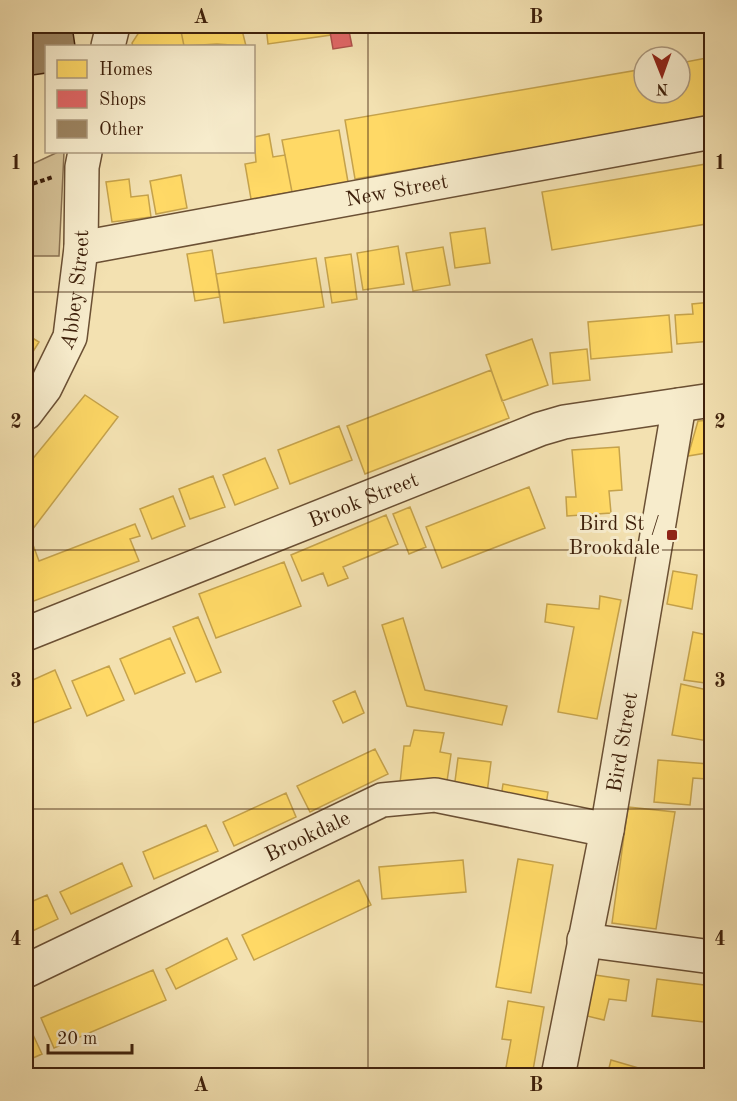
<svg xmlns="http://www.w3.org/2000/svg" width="737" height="1101" font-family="'Old Standard TT',serif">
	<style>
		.green { fill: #d4c095; stroke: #897050; stroke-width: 1.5 }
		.homes { fill: #ffd966; stroke: #c5a24b; stroke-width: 1.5 }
		.shops { fill: #e06666; stroke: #af514b; stroke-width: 1.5 }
		.building { fill: #9c8461; stroke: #3e200b; stroke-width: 1.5 }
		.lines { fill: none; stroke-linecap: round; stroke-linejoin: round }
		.minor-casing { stroke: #6b5034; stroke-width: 36 }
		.path { stroke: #3e200b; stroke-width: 4; stroke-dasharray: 4.5 3; stroke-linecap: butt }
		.minor { stroke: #f7eccc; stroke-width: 33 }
		.grid { fill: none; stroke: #3e200b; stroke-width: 1.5; stroke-opacity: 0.55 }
		.poi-dot { fill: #8f2418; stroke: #f7eccc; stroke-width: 2 }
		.labels { text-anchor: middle; stroke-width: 6; stroke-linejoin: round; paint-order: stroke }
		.street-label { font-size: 21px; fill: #3e200b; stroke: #f7eccc }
		.poi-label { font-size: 21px; fill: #3e200b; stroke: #f7eccc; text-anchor: end }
		.neatline { fill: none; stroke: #3e200b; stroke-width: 2 }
		.grid-label { font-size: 20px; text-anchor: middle; font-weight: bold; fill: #3e200b }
	</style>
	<rect width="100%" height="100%" fill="#f3e1b1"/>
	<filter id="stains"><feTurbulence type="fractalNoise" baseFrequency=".00333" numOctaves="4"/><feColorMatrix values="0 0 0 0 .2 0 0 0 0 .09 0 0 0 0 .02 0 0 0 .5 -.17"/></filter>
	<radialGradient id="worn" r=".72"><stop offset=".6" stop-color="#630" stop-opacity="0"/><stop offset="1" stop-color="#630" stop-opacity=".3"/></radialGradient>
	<path class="green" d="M 58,152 L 64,152 L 59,256 L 26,256 L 26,167 Z"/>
	<path class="homes" d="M 143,26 L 180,26 L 184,46 L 133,46 L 132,43 Z
		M 180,26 L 241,26 L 246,46 L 217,44 L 184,46 Z
		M 266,26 L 329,26 L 331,35 L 268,44 Z
		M 712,57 L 712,118 L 355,179 L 345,120 L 644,69 L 644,93 L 680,93 L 680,63 Z
		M 339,130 L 348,182 L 292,192 L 282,140 Z
		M 269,134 L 273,157 L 285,155 L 292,192 L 251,199 L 245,164 L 256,162 L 254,137 Z
		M 712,163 L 712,223 L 552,250 L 542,192 Z
		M 181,175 L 187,208 L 156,214 L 150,181 Z
		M 129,179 L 131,197 L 148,195 L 151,217 L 112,222 L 106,182 Z
		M 485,228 L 490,263 L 455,268 L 450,233 Z
		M 398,246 L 404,284 L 363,290 L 357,253 Z
		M 443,247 L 450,285 L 413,291 L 406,253 Z
		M 212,250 L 220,297 L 195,301 L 187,254 Z
		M 351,254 L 357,299 L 332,303 L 325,258 Z
		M 316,258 L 324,307 L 224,323 L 216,274 Z
		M 712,302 L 712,341 L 677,344 L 675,315 L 693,314 L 692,304 Z
		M 669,315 L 672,352 L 591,359 L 588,322 Z
		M 26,334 L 39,342 L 26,363 Z
		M 532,339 L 548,385 L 502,401 L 486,355 Z
		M 587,349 L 590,380 L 553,384 L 550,353 Z
		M 491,370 L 509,418 L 365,474 L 347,426 Z
		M 85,395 L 118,417 L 29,534 L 39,561 L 135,524 L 140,536 L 130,539 L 139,561 L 26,604 L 26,467 Z
		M 712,420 L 712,452 L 688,456 L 698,421 Z
		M 339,426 L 352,460 L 290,484 L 278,450 Z
		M 619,447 L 622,490 L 609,491 L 611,513 L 567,516 L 566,497 L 576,497 L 572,450 Z
		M 265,458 L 278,488 L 235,505 L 223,475 Z
		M 213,476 L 225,507 L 190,519 L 179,489 Z
		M 529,487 L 545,528 L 442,568 L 426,527 Z
		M 173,496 L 185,526 L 152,539 L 140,509 Z
		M 410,507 L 426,547 L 409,554 L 393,514 Z
		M 386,515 L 398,544 L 343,567 L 348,578 L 328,586 L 323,573 L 302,581 L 291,555 Z
		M 284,562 L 301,606 L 216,638 L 199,594 Z
		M 673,571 L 697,575 L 692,609 L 667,604 Z
		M 600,596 L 621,600 L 597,719 L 558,712 L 574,627 L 545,622 L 547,604 L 599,609 Z
		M 198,617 L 221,672 L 196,682 L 173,627 Z
		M 403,618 L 425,690 L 507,706 L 502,725 L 407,706 L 382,625 Z
		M 693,632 L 712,636 L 712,684 L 684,680 Z
		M 170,638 L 185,673 L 135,694 L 120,659 Z
		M 109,666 L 124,700 L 87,716 L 72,681 Z
		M 55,670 L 71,708 L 26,726 L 26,683 Z
		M 681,684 L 712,691 L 712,726 L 708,741 L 672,735 Z
		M 355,691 L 364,713 L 343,723 L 333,701 Z
		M 414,730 L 444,733 L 440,752 L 451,754 L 446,788 L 400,783 L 404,746 L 410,746 Z
		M 375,749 L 388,774 L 310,812 L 297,786 Z
		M 458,758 L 491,762 L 487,793 L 454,789 Z
		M 658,760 L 709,764 L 707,779 L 693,778 L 690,805 L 654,802 Z
		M 503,784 L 548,792 L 545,811 L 500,804 Z
		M 286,793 L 296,817 L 234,846 L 223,822 Z
		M 628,807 L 675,812 L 656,929 L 612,923 Z
		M 206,825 L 218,851 L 154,879 L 143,852 Z
		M 518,859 L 553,865 L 531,993 L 496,987 Z
		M 463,860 L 466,892 L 382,899 L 379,867 Z
		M 122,863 L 132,886 L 71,914 L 60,892 Z
		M 359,880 L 371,905 L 254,960 L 242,935 Z
		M 47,895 L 58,919 L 26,934 L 26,904 Z
		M 227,938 L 237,959 L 176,989 L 166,969 Z
		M 153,970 L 166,1000 L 54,1048 L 41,1018 Z
		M 595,975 L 629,980 L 626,1001 L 609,999 L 604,1020 L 587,1016 Z
		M 657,979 L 712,986 L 712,1023 L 652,1016 Z
		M 508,1001 L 544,1007 L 532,1076 L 505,1073 L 511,1040 L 502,1039 Z
		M 28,1024 L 42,1054 L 26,1061 L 26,1026 Z
		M 611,1060 L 649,1071 L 648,1076 L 607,1076 Z"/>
	<path class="shops" d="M 329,26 L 348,26 L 352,46 L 333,49 Z"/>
	<path class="building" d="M 26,26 L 28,26 L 29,32 L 72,26 L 75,46 L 46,46 L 46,73 L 26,76 Z"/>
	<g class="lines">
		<defs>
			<g id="minor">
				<path d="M 108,46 L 113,26"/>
				<path id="s1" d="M 81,248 L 712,132"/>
				<path id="s2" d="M 26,413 L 45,388 L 70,337 L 81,248 L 82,167 L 85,152"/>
				<path id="s3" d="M 26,634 L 540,429 L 564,422 L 712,400"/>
				<path d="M 584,940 L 712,957"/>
				<path id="s4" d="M 26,971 L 382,800 L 435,795 L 607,830"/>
				<path id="s5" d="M 558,1076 L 607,830 L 679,405"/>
			</g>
		</defs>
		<use href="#minor" class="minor-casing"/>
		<path class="path" d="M 26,186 L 53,177"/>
		<use href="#minor" class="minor"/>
	</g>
	<path class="grid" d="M 368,26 L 368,1076M 26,292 L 712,292M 26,550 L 712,550M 26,809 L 712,809"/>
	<rect class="poi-dot" x="666" y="529" width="12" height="12" rx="3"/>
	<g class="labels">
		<g class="street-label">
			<text dy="7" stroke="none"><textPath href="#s1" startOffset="321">New Street</textPath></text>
			<text dy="7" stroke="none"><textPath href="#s2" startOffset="136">Abbey Street</textPath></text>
			<text dy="7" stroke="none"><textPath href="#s3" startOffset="363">Brook Street</textPath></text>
			<text dy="7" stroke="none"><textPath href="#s5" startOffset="340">Bird Street</textPath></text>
			<text dy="7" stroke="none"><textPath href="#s4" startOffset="312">Brookdale</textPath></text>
		</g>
		<g class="poi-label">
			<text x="660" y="530">Bird St /<tspan x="660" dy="24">Brookdale</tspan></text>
		</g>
	</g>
	<rect width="737" height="1101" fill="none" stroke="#f3e1b1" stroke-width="66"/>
	<rect x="45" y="45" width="210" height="108" fill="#f7eccc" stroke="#ad9a7f" stroke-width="1.5"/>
	<rect x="57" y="60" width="30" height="18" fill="#ffd966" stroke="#ad9a7f" stroke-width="1.5"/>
	<text x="99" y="75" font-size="18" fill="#3e200b">Homes</text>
	<rect x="57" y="90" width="30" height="18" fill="#e06666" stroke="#ad9a7f" stroke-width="1.5"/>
	<text x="99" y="105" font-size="18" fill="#3e200b">Shops</text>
	<rect x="57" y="120" width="30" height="18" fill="#9c8461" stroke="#ad9a7f" stroke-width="1.5"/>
	<text x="99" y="135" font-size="18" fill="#3e200b">Other</text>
	<g transform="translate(662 75) rotate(179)"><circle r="28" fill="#f7eccc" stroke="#ad9a7f" stroke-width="1.5"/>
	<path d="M0-4.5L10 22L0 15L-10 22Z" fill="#8f2418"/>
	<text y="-9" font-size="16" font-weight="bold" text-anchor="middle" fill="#3e200b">N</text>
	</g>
	<path d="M48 1044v9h84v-9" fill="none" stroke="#3e200b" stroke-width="3"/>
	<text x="57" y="1044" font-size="18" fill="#3e200b" stroke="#f7eccc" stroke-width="4.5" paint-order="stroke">20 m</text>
	<rect x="33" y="33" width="671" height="1035" class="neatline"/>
	<g class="grid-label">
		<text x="201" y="23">A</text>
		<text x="536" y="23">B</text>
		<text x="16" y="169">1</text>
		<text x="720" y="169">1</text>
		<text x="16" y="428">2</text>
		<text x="720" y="428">2</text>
		<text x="16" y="687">3</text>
		<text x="720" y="687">3</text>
		<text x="16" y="945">4</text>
		<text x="720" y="945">4</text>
		<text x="201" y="1091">A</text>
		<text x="536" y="1091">B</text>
	</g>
	<rect width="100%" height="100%" filter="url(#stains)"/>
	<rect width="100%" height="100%" fill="url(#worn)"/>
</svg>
